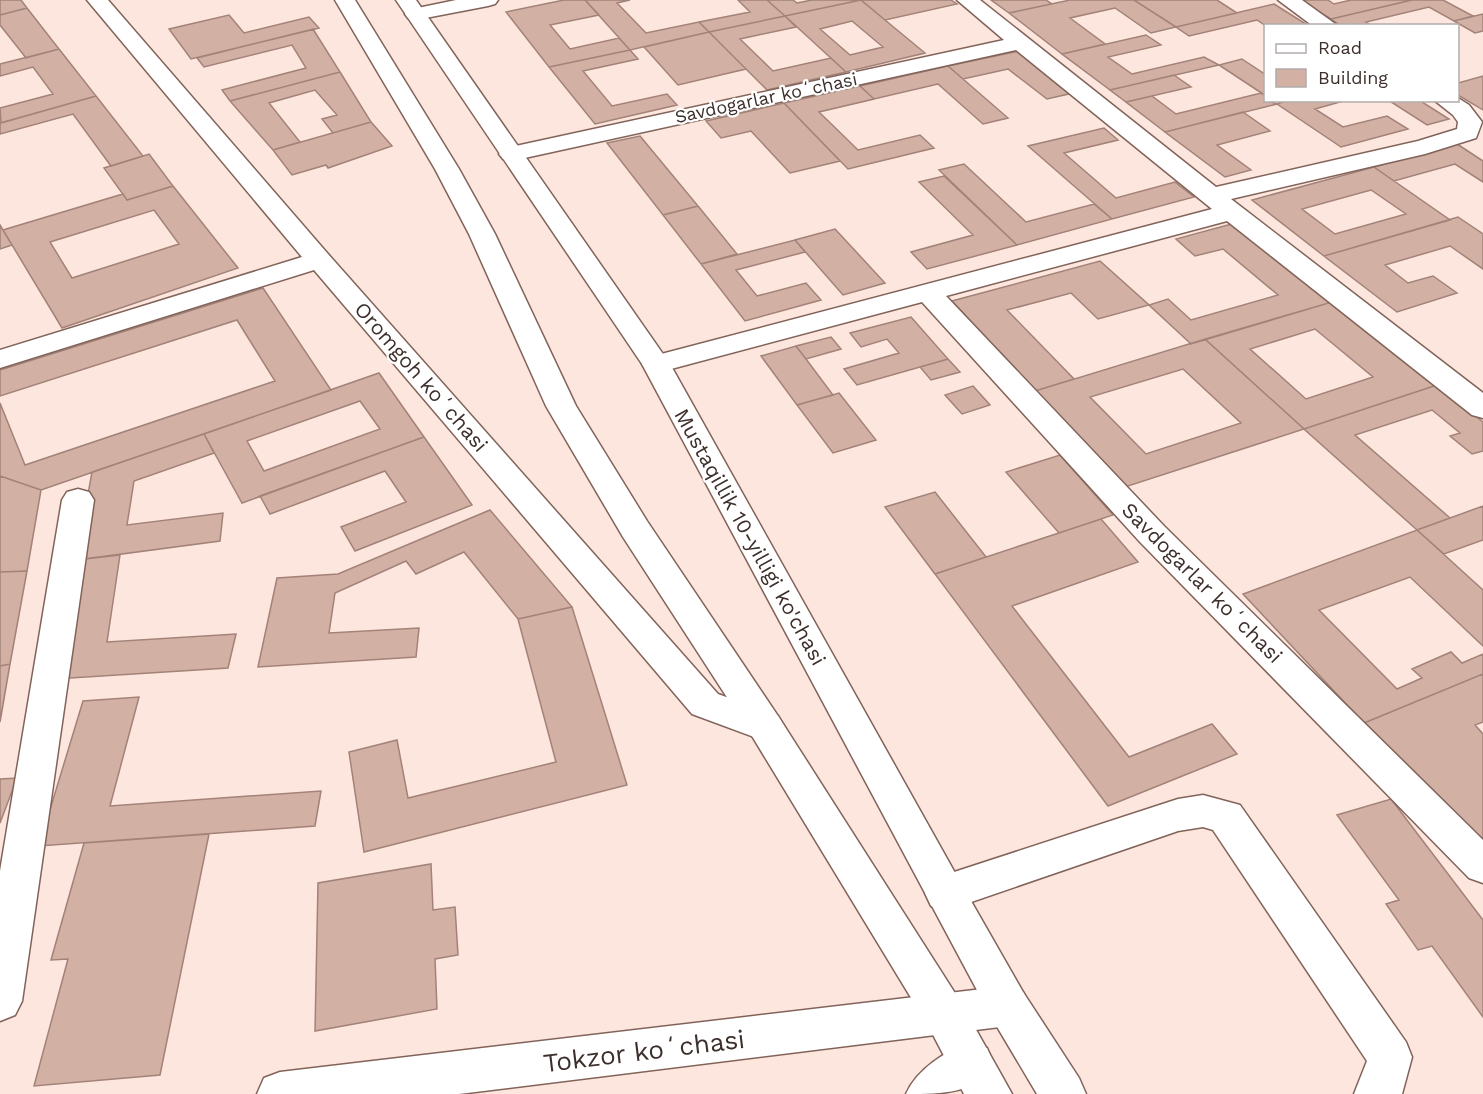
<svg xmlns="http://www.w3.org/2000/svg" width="1483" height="1094" font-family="'Work Sans',sans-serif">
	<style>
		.building { fill: #d2b0a4; stroke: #a38278; stroke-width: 1.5; fill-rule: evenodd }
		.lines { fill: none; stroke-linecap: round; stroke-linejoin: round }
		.minor-casing { stroke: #826359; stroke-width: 3 }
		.major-casing { stroke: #826359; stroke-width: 3 }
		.minor { fill: #fff; fill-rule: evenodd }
		.major { fill: #fff; fill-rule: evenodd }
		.labels { text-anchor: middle; stroke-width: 4.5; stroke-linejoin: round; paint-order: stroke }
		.far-street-label { font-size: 18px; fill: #3d2f2b; stroke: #fff }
		.street-label { font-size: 21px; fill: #3d2f2b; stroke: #fff }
		.near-street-label { font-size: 26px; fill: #3d2f2b; stroke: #fff }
	</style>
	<rect width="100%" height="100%" fill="#fce6de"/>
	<path class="building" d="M 0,0 L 21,0 L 27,8 L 0,15 Z
		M 564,0 L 585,0 L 599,15 L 550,25 L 570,49 L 619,38 L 630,50 L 549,67 L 506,12 Z
		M 585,0 L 630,0 L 617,3 L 646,33 L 699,22 L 709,32 L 630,50 Z
		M 738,0 L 767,0 L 785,16 L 709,32 L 699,22 L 750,12 Z
		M 767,0 L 793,0 L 797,3 L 812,0 L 861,0 L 785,16 Z
		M 861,0 L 885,20 L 925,53 L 846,72 L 785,16 ZM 852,21 L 883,47 L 850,55 L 820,29 Z
		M 861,0 L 951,0 L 957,4 L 885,20 Z
		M 991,0 L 1046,0 L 1052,4 L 1009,13 Z
		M 1070,0 L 1134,0 L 1176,27 L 1151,33 L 1115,8 L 1070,18 L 1105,44 L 1062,54 L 1009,13 Z
		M 1134,0 L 1217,0 L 1237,13 L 1176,27 Z
		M 1299,0 L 1328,0 L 1334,4 L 1351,0 L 1412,0 L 1331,19 Z
		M 1412,0 L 1443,0 L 1473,16 L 1454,21 L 1429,7 L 1366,22 L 1372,26 L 1341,26 L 1331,19 Z
		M 1274,4 L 1309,26 L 1266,26 L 1257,20 L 1189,36 L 1176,27 Z
		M 27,8 L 59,49 L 26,58 L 0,25 L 0,15 Z
		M 1483,14 L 1483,31 L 1475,33 L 1454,21 Z
		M 229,15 L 244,33 L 309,17 L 319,28 L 191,59 L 169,29 Z
		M 785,16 L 796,27 L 740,39 L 773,71 L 831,58 L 846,72 L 767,90 L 709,32 Z
		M 313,29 L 340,72 L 230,101 L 222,90 L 306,68 L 292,45 L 204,67 L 197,58 Z
		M 709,32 L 746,69 L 678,85 L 644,47 Z
		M 1146,35 L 1161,45 L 1108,57 L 1132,74 L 1204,57 L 1219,65 L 1110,90 L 1062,54 Z
		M 59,49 L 96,96 L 1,123 L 0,108 L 53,94 L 33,67 L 0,76 L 0,64 Z
		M 630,50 L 638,59 L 583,71 L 612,106 L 667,94 L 677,105 L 595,124 L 549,67 Z
		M 1019,51 L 1073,93 L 1047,99 L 1008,69 L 963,79 L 948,66 Z
		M 1242,59 L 1266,75 L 1266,96 L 1219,65 Z
		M 948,66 L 1008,118 L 983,124 L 938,84 L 874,99 L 860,86 Z
		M 340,72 L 371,122 L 333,133 L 322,119 L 337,115 L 315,90 L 269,103 L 300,142 L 273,150 L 230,101 Z
		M 1174,75 L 1191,87 L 1126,102 L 1110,90 Z
		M 1483,76 L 1483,110 L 1458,95 L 1458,83 Z
		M 860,86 L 874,99 L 819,112 L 858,150 L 920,135 L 934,148 L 848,169 L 784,103 Z
		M 1261,93 L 1266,96 L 1266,100 L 1277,104 L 1165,132 L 1126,102 L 1152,96 L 1176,114 Z
		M 96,96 L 143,156 L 111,166 L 73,114 L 0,134 L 0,123 Z
		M 1288,100 L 1347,100 L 1315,109 L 1343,127 L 1387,116 L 1408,129 L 1341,147 L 1277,104 Z
		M 1388,100 L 1419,100 L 1449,119 L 1427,125 Z
		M 784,103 L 840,161 L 790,173 L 751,131 L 721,138 L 706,121 Z
		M 1243,112 L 1270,131 L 1217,145 L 1251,170 L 1225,177 L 1165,132 Z
		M 371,122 L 392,146 L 328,168 L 326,165 L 292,175 L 273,150 Z
		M 1104,128 L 1118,140 L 1064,153 L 1116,198 L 1175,182 L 1194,197 L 1112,219 L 1028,146 Z
		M 640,136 L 698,206 L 663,215 L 607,143 Z
		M 1457,144 L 1483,161 L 1483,182 L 1455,164 L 1394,181 L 1374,167 Z
		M 149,154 L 173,186 L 127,200 L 104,168 Z
		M 964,164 L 1026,222 L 1094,204 L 1112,219 L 1017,245 L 939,170 Z
		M 1374,167 L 1450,220 L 1324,256 L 1252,200 ZM 1371,190 L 1406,214 L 1335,234 L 1302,209 Z
		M 944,176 L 1017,245 L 927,269 L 911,252 L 973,235 L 919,182 Z
		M 173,186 L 238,268 L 62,328 L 3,230 L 123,194 L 127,200 ZM 154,210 L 179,244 L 72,278 L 50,242 Z
		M 698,206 L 737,254 L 701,264 L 663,215 Z
		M 1458,217 L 1483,234 L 1483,269 L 1450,246 L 1385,265 L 1408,283 L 1433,276 L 1457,293 L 1397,312 L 1324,256 Z
		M 1235,223 L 1332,302 L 1191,344 L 1149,305 L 1168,299 L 1191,320 L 1278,295 L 1223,249 L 1195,256 L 1176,239 Z
		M 0,225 L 12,245 L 0,249 Z
		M 835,229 L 885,283 L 843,295 L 795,240 Z
		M 795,240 L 805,252 L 736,270 L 757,296 L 806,283 L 821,300 L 745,321 L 701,264 Z
		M 1100,261 L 1149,305 L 1098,319 L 1071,293 L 1007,310 L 1074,379 L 1035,391 L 952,301 Z
		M 263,288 L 331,390 L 41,490 L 0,476 L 0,403 L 25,465 L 275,381 L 237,320 L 0,396 L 0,370 Z
		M 1332,302 L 1437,385 L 1304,429 L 1205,339 ZM 1315,329 L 1373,377 L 1306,399 L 1250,349 Z
		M 911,317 L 948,359 L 857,385 L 844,369 L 899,353 L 887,339 L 861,347 L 850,333 Z
		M 831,337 L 841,349 L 806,359 L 796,346 Z
		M 1205,339 L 1304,429 L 1125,487 L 1035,391 ZM 1183,369 L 1241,423 L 1146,454 L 1090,397 Z
		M 796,346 L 806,359 L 833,395 L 797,405 L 761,356 Z
		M 948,359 L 960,372 L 931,380 L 920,367 Z
		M 379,373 L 424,437 L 242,503 L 204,434 ZM 360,401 L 380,429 L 264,471 L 247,441 Z
		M 1437,385 L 1483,422 L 1483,451 L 1472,454 L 1450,436 L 1460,433 L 1432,410 L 1355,435 L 1450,518 L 1417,530 L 1304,429 Z
		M 973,386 L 990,405 L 962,414 L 945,395 Z
		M 839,393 L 876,440 L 833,453 L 797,405 Z
		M 204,434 L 214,453 L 134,481 L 127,525 L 223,513 L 220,541 L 76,560 L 92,472 Z
		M 424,437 L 472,505 L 355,551 L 341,527 L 406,502 L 385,471 L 270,514 L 260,496 Z
		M 1060,455 L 1113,515 L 1059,533 L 1006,472 Z
		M 0,476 L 41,490 L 27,571 L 0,572 Z
		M 935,492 L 986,557 L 935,574 L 885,507 Z
		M 1483,506 L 1483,540 L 1444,554 L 1417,530 Z
		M 490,510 L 572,607 L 518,619 L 464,552 L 416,574 L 406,561 L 335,593 L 329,633 L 419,628 L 416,657 L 258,667 L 277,578 L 338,574 Z
		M 1101,519 L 1138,562 L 1012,606 L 1129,757 L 1212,724 L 1237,754 L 1108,806 L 935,574 Z
		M 1417,530 L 1483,590 L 1483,646 L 1410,577 L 1319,610 L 1397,689 L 1422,678 L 1412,669 L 1451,652 L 1462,663 L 1483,654 L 1483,674 L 1364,723 L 1243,594 Z
		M 120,555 L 107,642 L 236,634 L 228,668 L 55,679 L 76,560 Z
		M 27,571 L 10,664 L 0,666 L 0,572 Z
		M 572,607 L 627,785 L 364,852 L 349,752 L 397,740 L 408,798 L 556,762 L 518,619 Z
		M 10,664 L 0,722 L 0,666 Z
		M 1483,674 L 1483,722 L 1475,725 L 1483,734 L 1483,848 L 1364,723 Z
		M 139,697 L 110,806 L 321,791 L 315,826 L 39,846 L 83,701 Z
		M 17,778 L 0,823 L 0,779 Z
		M 1391,799 L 1483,920 L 1483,1017 L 1432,946 L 1418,950 L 1386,904 L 1399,900 L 1337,815 Z
		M 209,834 L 160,1075 L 34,1086 L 68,959 L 51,960 L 84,843 Z
		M 431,864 L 433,910 L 455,907 L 458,955 L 435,959 L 437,1009 L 315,1031 L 318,883 Z"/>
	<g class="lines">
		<defs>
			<path id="minor" d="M 87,0 L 108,0 L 328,254 L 718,694 L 778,716 L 784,726 L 778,736 L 765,741 L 692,714 L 314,270 L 0,368 L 0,350 L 302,257 Z
				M 456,0 L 498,0 L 495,4 L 488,6 L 415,20 L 408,18 L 405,14 L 408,10 Z
				M 957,0 L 980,0 L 1216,187 L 1418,141 L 1457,129 L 1458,122 L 1453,115 L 1434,100 L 1458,100 L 1458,98 L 1469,105 L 1482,122 L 1476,138 L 1425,154 L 1231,199 L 1483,393 L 1483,418 L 1472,415 L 1227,221 L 946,296 L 1164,526 L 1483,840 L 1483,883 L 1469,878 L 1140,542 L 922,302 L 656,373 L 646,370 L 642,364 L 646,358 L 1212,209 L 1016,50 L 511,161 L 503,159 L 499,154 L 503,149 L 511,147 L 1004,40 Z
				M 1278,0 L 1302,0 L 1338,26 L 1313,26 Z
				M 78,489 L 89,492 L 94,500 L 22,1001 L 15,1015 L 0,1021 L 0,871 L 62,500 L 67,492 Z
				M 1203,795 L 1240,805 L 1406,1042 L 1412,1057 L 1402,1094 L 1354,1094 L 1367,1061 L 1213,830 L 1203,827 L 1178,831 L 945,911 L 931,906 L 925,893 L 931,880 L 945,875 L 1178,799 Z
				M 1008,986 L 1023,992 L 1030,1006 L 1023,1020 L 1008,1026 L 459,1094 L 257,1094 L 264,1078 L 280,1072 Z
				M 971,1042 L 987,1048 L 993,1063 C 976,1094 944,1094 906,1094 C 917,1069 946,1051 971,1042 Z"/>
			<path id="major" d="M 335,0 L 355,0 L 459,169 L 495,234 L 576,406 L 647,521 L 778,716 L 960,1001 L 1012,1094 L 964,1094 L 930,1029 L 752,736 L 623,537 L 546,406 L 469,234 L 435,169 Z
				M 396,0 L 416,0 L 670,364 L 959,880 L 1023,992 L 1079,1078 L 1086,1094 L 1037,1094 L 993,1020 L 642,364 Z"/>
		</defs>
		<use href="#minor" class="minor-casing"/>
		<use href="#major" class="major-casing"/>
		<use href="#minor" class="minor"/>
		<use href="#major" class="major"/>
	</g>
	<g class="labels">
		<g class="far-street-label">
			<text transform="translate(766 98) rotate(-12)" y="6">Savdogarlar koʻchasi</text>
		</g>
		<g class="street-label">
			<text transform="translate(421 377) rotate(49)" y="7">Oromgoh koʻchasi</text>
			<text transform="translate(750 537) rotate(61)" y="7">Mustaqillik 10-yilligi ko'chasi</text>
			<text transform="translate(1202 583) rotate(45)" y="7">Savdogarlar koʻchasi</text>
		</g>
		<g class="near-street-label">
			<text transform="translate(644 1051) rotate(-7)" y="9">Tokzor koʻchasi</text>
		</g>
	</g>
	<rect x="1264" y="24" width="195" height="78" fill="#ffffff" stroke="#b1acaa" stroke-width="1.5"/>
	<rect x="1276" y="44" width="30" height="9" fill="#ffffff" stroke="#b1acaa" stroke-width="1.5"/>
	<text x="1318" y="54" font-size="18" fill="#3d2f2b">Road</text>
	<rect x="1276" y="69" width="30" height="18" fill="#d2b0a4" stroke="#b1acaa" stroke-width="1.5"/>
	<text x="1318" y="84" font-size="18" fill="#3d2f2b">Building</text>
</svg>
